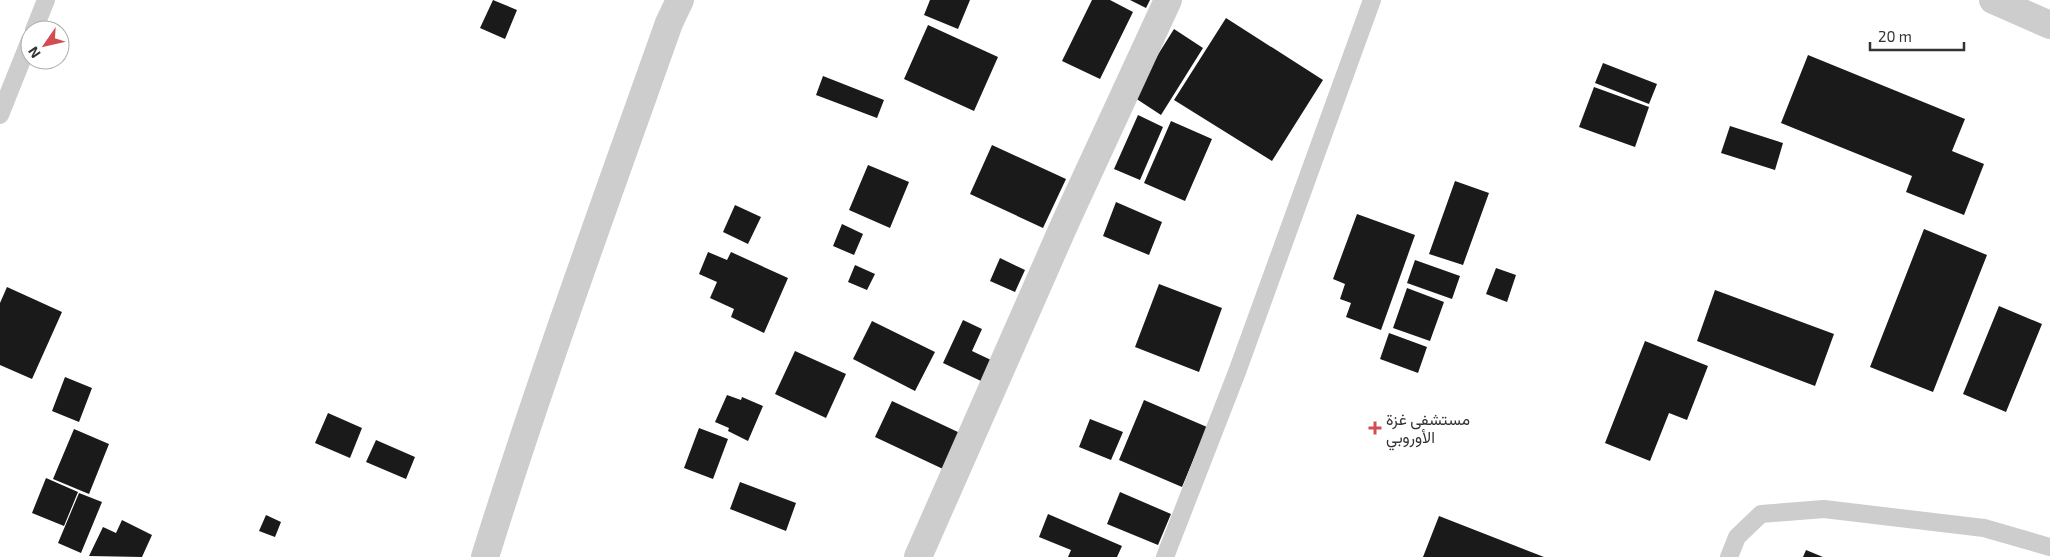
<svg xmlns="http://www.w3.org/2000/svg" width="2050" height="557" font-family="'Exo 2',Vazirmatn,sans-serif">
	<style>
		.building { fill: #1a1a1a }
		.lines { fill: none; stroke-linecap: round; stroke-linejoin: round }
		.lane { stroke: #cdcdcd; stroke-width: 18 }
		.street { stroke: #cdcdcd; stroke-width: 28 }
		.poi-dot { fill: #d24d51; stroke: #fff; stroke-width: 2 }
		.labels { text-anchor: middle; stroke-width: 5; stroke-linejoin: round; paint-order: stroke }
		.poi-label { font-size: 16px; fill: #333; stroke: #fff; text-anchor: start }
	</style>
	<rect width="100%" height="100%" fill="#fff"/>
	<path class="building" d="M 493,0 L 517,10 L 505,39 L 480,28 Z
		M 930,0 L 970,0 L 958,29 L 924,15 Z
		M 1092,0 L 1110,0 L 1133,12 L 1100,79 L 1062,61 Z
		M 1130,0 L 1150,0 L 1146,8 Z
		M 1226,18 L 1323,80 L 1272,161 L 1174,100 Z
		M 928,25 L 998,57 L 974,111 L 904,79 Z
		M 1174,29 L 1203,48 L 1161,115 L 1132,96 Z
		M 1808,55 L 1965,119 L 1952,151 L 1984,164 L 1964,215 L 1906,192 L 1912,176 L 1781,123 Z
		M 1603,63 L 1657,84 L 1649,104 L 1595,83 Z
		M 823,76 L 884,100 L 877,118 L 816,95 Z
		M 1594,87 L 1649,107 L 1635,147 L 1579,127 Z
		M 1138,115 L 1163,127 L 1140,180 L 1114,169 Z
		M 1171,121 L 1212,139 L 1185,201 L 1144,183 Z
		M 1730,126 L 1783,143 L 1775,170 L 1721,153 Z
		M 992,145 L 1066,179 L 1043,228 L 970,194 Z
		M 868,165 L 909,182 L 890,228 L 849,210 Z
		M 1455,181 L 1489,193 L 1463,265 L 1429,254 Z
		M 1116,202 L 1162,222 L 1149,255 L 1103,236 Z
		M 735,205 L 761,217 L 748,244 L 723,232 Z
		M 1357,214 L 1415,235 L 1381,330 L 1346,317 L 1351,303 L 1340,299 L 1345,284 L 1333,279 Z
		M 842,224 L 863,234 L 854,255 L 833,246 Z
		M 1924,229 L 1987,255 L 1933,392 L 1870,367 Z
		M 708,252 L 727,260 L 731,252 L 788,278 L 764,333 L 731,317 L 734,309 L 710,298 L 717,282 L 699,274 Z
		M 1000,258 L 1025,270 L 1015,292 L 990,281 Z
		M 1415,260 L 1460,276 L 1452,299 L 1407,283 Z
		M 855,265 L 875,274 L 867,290 L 848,282 Z
		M 1496,268 L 1516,275 L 1507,302 L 1486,294 Z
		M 1159,284 L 1222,308 L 1199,372 L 1135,347 Z
		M 7,287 L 62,312 L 32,379 L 0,365 L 0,303 Z
		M 1407,288 L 1444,302 L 1430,341 L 1393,328 Z
		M 1715,290 L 1834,334 L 1815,386 L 1697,341 Z
		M 1999,306 L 2042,324 L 2006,412 L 1963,394 Z
		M 963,320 L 982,329 L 972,351 L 991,360 L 981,381 L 943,363 Z
		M 872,321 L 935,352 L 915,391 L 853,359 Z
		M 1389,333 L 1427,347 L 1418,373 L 1380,359 Z
		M 1645,341 L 1708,366 L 1687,420 L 1669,413 L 1650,461 L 1605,443 Z
		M 795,351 L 846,374 L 826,418 L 775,394 Z
		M 65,377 L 92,388 L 79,422 L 52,411 Z
		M 727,395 L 741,400 L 742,397 L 763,406 L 748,441 L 728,431 L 729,428 L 715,422 Z
		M 1144,400 L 1207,427 L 1182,487 L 1119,460 Z
		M 892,401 L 960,433 L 943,469 L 875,437 Z
		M 328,413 L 362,428 L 350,458 L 315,443 Z
		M 1090,419 L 1123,432 L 1111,460 L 1079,447 Z
		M 699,428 L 728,439 L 713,479 L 684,468 Z
		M 74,429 L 109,444 L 89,494 L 53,479 Z
		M 376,440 L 415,457 L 406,479 L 366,462 Z
		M 46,478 L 78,492 L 64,526 L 32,513 Z
		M 740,482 L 796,503 L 786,531 L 730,509 Z
		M 1120,492 L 1171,514 L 1158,545 L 1107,524 Z
		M 79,493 L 102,502 L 81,553 L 58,543 Z
		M 1048,514 L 1122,546 L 1117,557 L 1068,557 L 1071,550 L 1039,537 Z
		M 266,515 L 281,522 L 275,537 L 259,531 Z
		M 1439,516 L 1544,557 L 1423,557 Z
		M 122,520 L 152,535 L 142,557 L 89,556 L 103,527 L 116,533 Z
		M 1806,550 L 1823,557 L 1803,557 Z"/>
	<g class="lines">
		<path class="lane" d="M 34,30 L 46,0
			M 0,115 L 30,40
			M 1165,557 L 1237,372 L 1372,0
			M 1729,557 L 1737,537 L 1761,514 L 1824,509 L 1984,528 L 2050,547"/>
		<path class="street" d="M 1993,0 L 2050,25
			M 485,557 C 541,377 606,201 669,23 L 680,0
			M 918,557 L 1066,221 L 1168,0"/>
	</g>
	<path class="poi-dot" d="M1372.5 420.5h5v5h5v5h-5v5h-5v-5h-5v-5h5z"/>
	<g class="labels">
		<g class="poi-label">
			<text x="1386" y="425">مستشفى غزة<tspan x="1386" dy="18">الأوروبي</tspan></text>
		</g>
	</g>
	<g transform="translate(45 45) rotate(236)"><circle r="24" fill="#ffffff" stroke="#adadad"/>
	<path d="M0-4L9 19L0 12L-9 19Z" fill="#d24d51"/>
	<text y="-8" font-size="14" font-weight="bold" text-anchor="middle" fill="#333333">N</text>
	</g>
	<path d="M1870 42v8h94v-8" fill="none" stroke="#333333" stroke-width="2.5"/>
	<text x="1878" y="42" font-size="15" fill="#333333" stroke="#ffffff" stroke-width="4" paint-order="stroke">20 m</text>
</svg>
